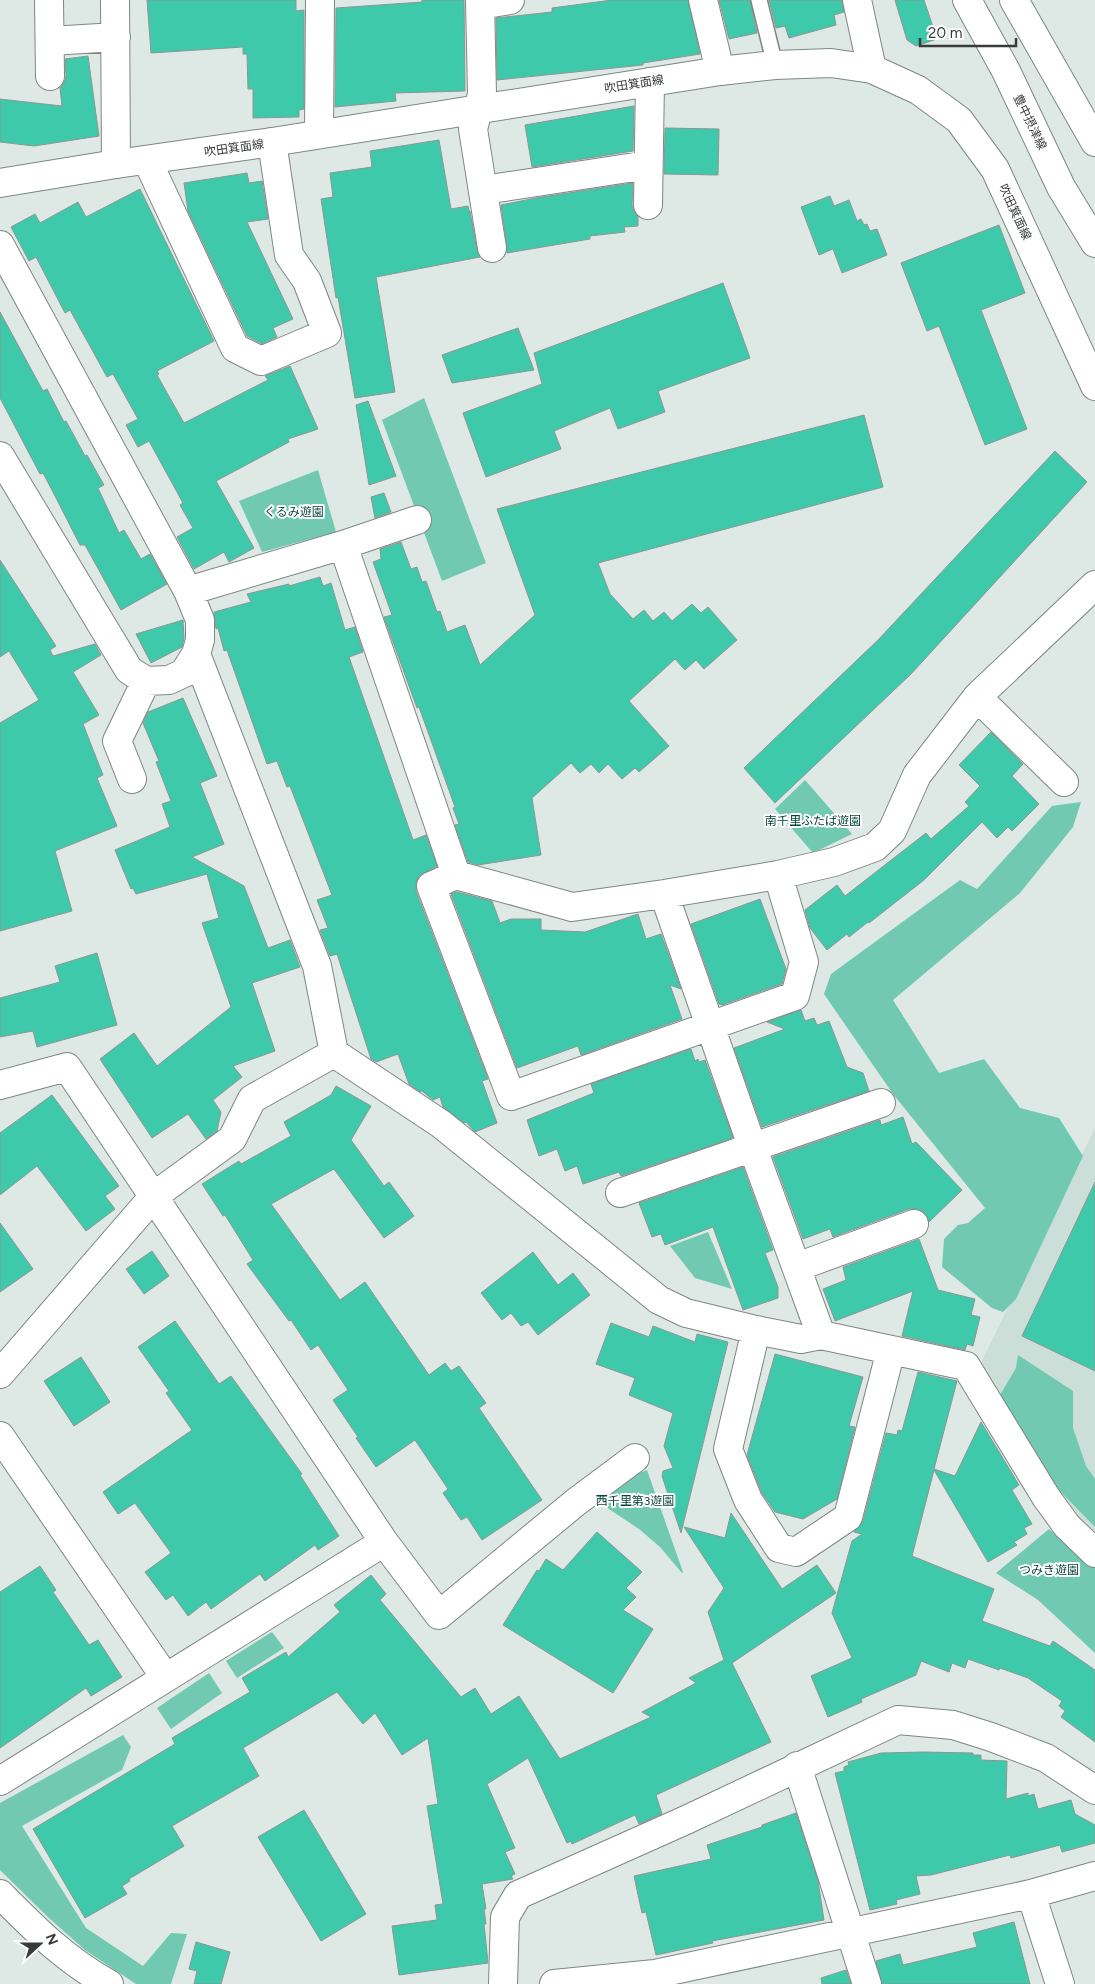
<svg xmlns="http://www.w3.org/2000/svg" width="1095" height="1984" font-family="Figtree,'Noto Sans JP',sans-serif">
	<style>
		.built { fill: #cbded8 }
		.green { fill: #71c9b2 }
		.building { fill: #3ec9ab; stroke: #8d9693 }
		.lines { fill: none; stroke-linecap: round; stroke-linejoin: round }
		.service-casing { stroke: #7d8784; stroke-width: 18 }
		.minor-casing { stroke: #7d8784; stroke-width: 30 }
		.secondary-casing { stroke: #7d8784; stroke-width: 30 }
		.service { stroke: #fff; stroke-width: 15 }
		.minor { stroke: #fff; stroke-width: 28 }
		.secondary { stroke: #fff; stroke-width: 28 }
		.labels { text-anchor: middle; stroke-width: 4; stroke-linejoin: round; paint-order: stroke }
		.street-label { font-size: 12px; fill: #373b3a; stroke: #fff }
		.park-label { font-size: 12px; fill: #084539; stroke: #fff }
	</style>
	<rect width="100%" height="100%" fill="#dee8e5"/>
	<path class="built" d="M 1095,1128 L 1095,1539 L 1056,1496 L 981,1363 Z"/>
	<path class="green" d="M 424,398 L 486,563 L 442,581 L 382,420 Z
		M 318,470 L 336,532 L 262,552 L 239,501 Z
		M 805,780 L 852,834 L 813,853 L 775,809 Z
		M 1081,802 L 1073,827 L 1020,893 L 893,1000 L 939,1073 L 984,1059 L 1020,1108 L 1059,1118 L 1083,1156 L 1016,1299 L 1003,1312 L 992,1308 L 942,1267 L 944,1239 L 958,1225 L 968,1223 L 985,1208 L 893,1094 L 824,994 L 831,974 L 960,880 L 977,889 L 1052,806 Z
		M 708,1232 L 732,1289 L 695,1278 L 670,1246 Z
		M 1018,1355 L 1073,1391 L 1073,1428 L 1086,1466 L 1095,1479 L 1095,1527 L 1057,1488 L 1000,1395 L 1016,1368 Z
		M 647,1470 L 683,1572 L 682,1573 L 660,1547 L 639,1529 L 597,1501 L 634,1475 Z
		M 1049,1529 L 1082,1558 L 1095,1567 L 1095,1653 L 1038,1600 L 996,1573 Z
		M 272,1632 L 284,1648 L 237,1678 L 226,1661 Z
		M 209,1673 L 222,1693 L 171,1729 L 157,1708 Z
		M 123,1735 L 131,1747 L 122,1770 L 22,1826 L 86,1928 L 143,1966 L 171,1933 L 187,1934 L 171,1984 L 136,1984 L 85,1950 L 50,1919 L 0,1870 L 0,1803 Z"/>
	<path class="building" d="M 147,0 L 296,0 L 296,11 L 304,10 L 304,109 L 299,110 L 299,117 L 253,118 L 253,89 L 248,89 L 247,54 L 243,54 L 243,47 L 151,53 Z
		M 422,0 L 464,0 L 465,91 L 395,93 L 396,101 L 335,107 L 336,8 L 422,2 Z
		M 612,0 L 688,0 L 700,54 L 643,63 L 643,65 L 497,80 L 496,18 L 552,12 L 552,8 Z
		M 719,0 L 750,0 L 757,33 L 729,39 Z
		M 769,0 L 842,0 L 844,12 L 834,15 L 836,25 L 789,38 L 785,26 L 776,28 Z
		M 895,0 L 924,0 L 937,39 L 916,46 L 907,40 Z
		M 88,56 L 99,136 L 34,146 L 0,142 L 0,99 L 62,106 L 60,88 L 64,83 L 66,76 L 65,59 Z
		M 634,106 L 633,151 L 532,167 L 525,125 Z
		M 665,128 L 719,129 L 718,175 L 664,174 Z
		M 439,140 L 451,209 L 468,206 L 469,211 L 470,211 L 477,250 L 480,257 L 376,277 L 395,392 L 355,398 L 338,297 L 336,298 L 321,199 L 333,197 L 330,173 L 372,167 L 370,151 Z
		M 247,173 L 249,183 L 262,181 L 268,219 L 247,222 L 293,319 L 273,328 L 277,337 L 262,344 L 247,336 L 188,211 L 184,183 Z
		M 633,183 L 632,205 L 634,212 L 638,216 L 638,226 L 624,227 L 625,232 L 590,236 L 590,239 L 507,253 L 507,246 L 501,205 L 536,198 Z
		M 140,189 L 214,341 L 157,371 L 159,374 L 157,375 L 184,423 L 268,380 L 265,376 L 290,366 L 318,429 L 288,439 L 289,442 L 216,481 L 254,548 L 229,562 L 224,552 L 194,569 L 177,537 L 193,528 L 180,505 L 183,503 L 149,441 L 138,447 L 126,425 L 138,419 L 113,374 L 107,377 L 70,310 L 65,313 L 36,257 L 29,261 L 11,227 L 35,214 L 40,223 L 78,202 L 86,217 Z
		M 830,196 L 834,206 L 849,200 L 857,221 L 861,219 L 864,225 L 867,224 L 870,231 L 877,229 L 887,255 L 842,273 L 833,249 L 819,255 L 801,207 Z
		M 999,225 L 1025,293 L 981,310 L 1027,429 L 985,445 L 939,326 L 927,331 L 901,263 Z
		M 723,283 L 750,358 L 658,391 L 665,412 L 618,429 L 610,408 L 554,431 L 561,449 L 486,477 L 463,413 L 542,384 L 534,353 Z
		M 0,312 L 43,391 L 47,389 L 64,422 L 66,421 L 85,456 L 87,455 L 104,485 L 98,488 L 119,533 L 124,530 L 141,559 L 150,554 L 167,584 L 121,610 L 85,545 L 80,545 L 54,494 L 43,473 L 40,474 L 0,398 Z
		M 518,328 L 534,370 L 452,383 L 442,355 Z
		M 368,401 L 396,476 L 369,485 L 356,405 Z
		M 864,415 L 883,487 L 598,563 L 610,594 L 633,619 L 644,610 L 653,621 L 664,612 L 672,621 L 692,604 L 701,613 L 708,607 L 737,640 L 704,669 L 696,660 L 685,670 L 675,659 L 629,701 L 669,746 L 639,772 L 635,768 L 622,779 L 608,764 L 599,773 L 591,764 L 580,773 L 571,763 L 532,798 L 541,855 L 478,865 L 468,862 L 455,825 L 459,824 L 453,808 L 455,807 L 419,707 L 417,708 L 384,617 L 392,615 L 373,562 L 381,559 L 380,549 L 401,542 L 411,569 L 417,567 L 422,582 L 426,581 L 437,612 L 440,611 L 447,632 L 465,625 L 480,665 L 535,615 L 497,509 Z
		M 1055,451 L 1087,482 L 911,674 L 775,803 L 744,768 L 878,640 Z
		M 384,493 L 391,512 L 375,518 L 371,497 Z
		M 0,560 L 56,646 L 50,650 L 53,656 L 95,644 L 101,655 L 73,672 L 99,715 L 83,724 L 103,775 L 97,778 L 117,826 L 55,851 L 72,911 L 0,931 L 0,723 L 39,700 L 9,651 L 0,657 Z
		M 320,577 L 323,586 L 331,583 L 345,630 L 355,627 L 363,652 L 349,657 L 413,840 L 426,835 L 437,866 L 419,876 L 416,883 L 416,891 L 488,1079 L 482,1081 L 497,1123 L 475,1132 L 466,1122 L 464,1123 L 443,1107 L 440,1097 L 433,1100 L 422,1091 L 420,1092 L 409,1084 L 398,1054 L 376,1062 L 371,1059 L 337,954 L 330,956 L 320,930 L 328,928 L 317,900 L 332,895 L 290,786 L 287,787 L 277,761 L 267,764 L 227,650 L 224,651 L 218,628 L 216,629 L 214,612 L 251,602 L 247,594 L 289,584 L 289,586 Z
		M 183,620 L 184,638 L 182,647 L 151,663 L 136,634 Z
		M 183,698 L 217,776 L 200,783 L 224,844 L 192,857 L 244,886 L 268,948 L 290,940 L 300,967 L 252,983 L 275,1051 L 233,1066 L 242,1077 L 213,1100 L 221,1112 L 217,1131 L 206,1139 L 188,1114 L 152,1138 L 100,1059 L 134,1033 L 157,1066 L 231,1007 L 202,923 L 219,918 L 207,874 L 136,894 L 133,888 L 131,889 L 115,850 L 170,827 L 162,804 L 171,801 L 156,762 L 159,761 L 143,723 L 148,712 Z
		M 991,732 L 1023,764 L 1012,776 L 1039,804 L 1012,831 L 1008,827 L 997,838 L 982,822 L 924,880 L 869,923 L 868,922 L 849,937 L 847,934 L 827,950 L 810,928 L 805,910 L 837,885 L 845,896 L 926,833 L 931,839 L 969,806 L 965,802 L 980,786 L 959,765 Z
		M 457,892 L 492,901 L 500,923 L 511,919 L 541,919 L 541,930 L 585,932 L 638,914 L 646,939 L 661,934 L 681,989 L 670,985 L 682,1019 L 581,1055 L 578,1046 L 517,1068 L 451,894 Z
		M 760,899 L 786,969 L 782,984 L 722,1005 L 719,1004 L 691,924 Z
		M 97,953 L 117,1025 L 37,1047 L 33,1031 L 0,1037 L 0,998 L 60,982 L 55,966 Z
		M 801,1010 L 805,1021 L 814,1018 L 817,1025 L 829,1021 L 847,1067 L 863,1073 L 869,1091 L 762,1127 L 734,1048 L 785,1029 L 767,1022 Z
		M 691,1049 L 695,1061 L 698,1059 L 699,1062 L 705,1060 L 733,1138 L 621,1176 L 619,1172 L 583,1184 L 577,1166 L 565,1171 L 557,1149 L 539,1156 L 527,1120 L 594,1093 L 591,1084 Z
		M 336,1086 L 371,1106 L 351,1140 L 384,1186 L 389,1182 L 414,1216 L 384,1238 L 334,1169 L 271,1204 L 340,1300 L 365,1282 L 429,1375 L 445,1363 L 451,1371 L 459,1366 L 486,1403 L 479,1408 L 542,1500 L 482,1540 L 467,1517 L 461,1520 L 443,1493 L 448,1489 L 415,1440 L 376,1467 L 356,1438 L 358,1437 L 333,1400 L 348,1390 L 318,1345 L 311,1350 L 291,1320 L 289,1321 L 247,1264 L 253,1260 L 225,1215 L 223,1216 L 202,1184 L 239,1161 L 241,1164 L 291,1136 L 284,1122 L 331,1095 Z
		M 52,1095 L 119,1186 L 105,1196 L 115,1209 L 86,1231 L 37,1166 L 0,1195 L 0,1133 Z
		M 903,1117 L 912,1144 L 916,1142 L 962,1190 L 929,1222 L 924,1212 L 917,1209 L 909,1209 L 833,1237 L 830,1229 L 803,1239 L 773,1157 L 880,1120 L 881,1125 Z
		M 743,1167 L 773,1250 L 765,1253 L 778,1287 L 778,1298 L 743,1310 L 713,1227 L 665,1245 L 661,1234 L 652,1237 L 639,1203 Z
		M 1095,1182 L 1095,1371 L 1022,1336 Z
		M 0,1223 L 33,1269 L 0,1292 Z
		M 919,1239 L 938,1290 L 975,1299 L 971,1315 L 980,1317 L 973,1346 L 967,1344 L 965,1350 L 902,1336 L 913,1291 L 835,1321 L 823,1289 L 846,1280 L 843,1267 Z
		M 152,1251 L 169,1276 L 144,1294 L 126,1269 Z
		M 533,1252 L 558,1285 L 573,1273 L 590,1295 L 538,1335 L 528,1322 L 521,1326 L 511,1313 L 502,1320 L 481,1293 Z
		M 175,1321 L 219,1384 L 231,1376 L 302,1474 L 300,1475 L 339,1536 L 318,1550 L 315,1545 L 265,1581 L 260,1574 L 211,1609 L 206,1602 L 188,1616 L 173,1595 L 166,1600 L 145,1572 L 171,1553 L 135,1503 L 118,1514 L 103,1492 L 192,1430 L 166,1393 L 169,1391 L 138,1347 Z
		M 611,1323 L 649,1337 L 653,1326 L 695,1342 L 697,1334 L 728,1342 L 681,1533 L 662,1476 L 663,1471 L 673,1468 L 664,1446 L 673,1413 L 629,1395 L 635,1378 L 596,1364 Z
		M 775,1354 L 863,1377 L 849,1426 L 855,1427 L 837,1499 L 803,1519 L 775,1512 L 762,1493 L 747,1455 Z
		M 81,1357 L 110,1402 L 74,1426 L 44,1381 Z
		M 918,1372 L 957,1381 L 934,1469 L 955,1476 L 981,1422 L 1019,1485 L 1012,1490 L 1032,1524 L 1024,1528 L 1027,1534 L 1014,1542 L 1017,1545 L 988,1562 L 934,1470 L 912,1556 L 994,1589 L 982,1621 L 1050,1646 L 1053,1641 L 1095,1670 L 1095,1742 L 1061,1717 L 1065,1711 L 1059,1706 L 1062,1701 L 1028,1678 L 1000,1668 L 999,1670 L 968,1659 L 965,1668 L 952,1663 L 949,1672 L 921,1661 L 916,1675 L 861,1699 L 862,1702 L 828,1717 L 811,1676 L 852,1658 L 832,1613 L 852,1541 L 862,1534 L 854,1532 L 863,1521 L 886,1433 L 897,1435 L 898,1430 L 902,1431 Z
		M 731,1513 L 782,1589 L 817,1565 L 836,1593 L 732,1663 L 771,1742 L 656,1795 L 662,1814 L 639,1824 L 635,1815 L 572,1844 L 571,1841 L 567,1843 L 528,1758 L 487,1784 L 515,1848 L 505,1852 L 515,1874 L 511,1876 L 513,1879 L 482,1884 L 486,1909 L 484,1909 L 486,1924 L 484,1924 L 488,1963 L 399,1975 L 392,1926 L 437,1920 L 435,1905 L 443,1904 L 427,1806 L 438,1804 L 428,1738 L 402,1755 L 375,1713 L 363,1724 L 337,1692 L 243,1748 L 259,1776 L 172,1826 L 184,1846 L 129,1879 L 130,1881 L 122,1886 L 127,1894 L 85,1918 L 33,1829 L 175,1744 L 172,1738 L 250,1692 L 242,1678 L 286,1652 L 288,1657 L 340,1612 L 334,1605 L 371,1575 L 386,1594 L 380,1600 L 461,1697 L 475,1688 L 491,1714 L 519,1696 L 560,1759 L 651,1717 L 642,1712 L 696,1683 L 689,1678 L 724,1660 L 708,1612 L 724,1588 L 684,1527 L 725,1538 Z
		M 597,1532 L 642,1572 L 626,1588 L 636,1597 L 623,1610 L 653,1629 L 613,1693 L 503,1625 L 537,1570 L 539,1571 L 546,1559 L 563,1570 Z
		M 40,1566 L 56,1590 L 53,1592 L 89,1645 L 98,1640 L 122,1677 L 91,1696 L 86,1688 L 0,1748 L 0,1592 Z
		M 923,1752 L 973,1753 L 973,1755 L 981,1755 L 981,1760 L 1007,1761 L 1006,1799 L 1028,1793 L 1028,1796 L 1034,1794 L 1038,1809 L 1071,1800 L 1075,1814 L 1095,1825 L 1095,1843 L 1062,1852 L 1060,1845 L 1011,1858 L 1010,1855 L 931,1875 L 916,1876 L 920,1894 L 896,1900 L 897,1904 L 870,1910 L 835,1773 L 844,1771 L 844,1767 L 849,1765 L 848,1762 L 881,1753 Z
		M 304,1810 L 366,1914 L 321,1941 L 258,1837 Z
		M 796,1813 L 818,1881 L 824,1920 L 712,1941 L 713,1943 L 656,1955 L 646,1912 L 642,1913 L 634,1876 L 711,1859 L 707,1845 L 762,1827 L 762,1825 Z
		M 1014,1922 L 1030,1984 L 882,1984 L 876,1961 L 900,1954 L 903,1965 L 977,1947 L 973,1933 Z
		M 196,1942 L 230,1952 L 221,1984 L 194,1984 L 197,1971 L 189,1969 Z
		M 846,1970 L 851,1984 L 822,1984 L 821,1978 Z"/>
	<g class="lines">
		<defs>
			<path id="service" d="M 759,0 L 775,65"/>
			<path id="minor" d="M 49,0 L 50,76
				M 115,0 L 116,164
				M 480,0 L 482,94 L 473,129 L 492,248
				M 703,0 L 720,71
				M 857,0 L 872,69
				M 480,5 L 510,0
				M 50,41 L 116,37
				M 319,134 L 320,0
				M 147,160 L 235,348 L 261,361 L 327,333 L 307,281 L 289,255 L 272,142
				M 484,190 L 648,165
				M 648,205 L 650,82
				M 0,245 L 188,591 L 200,620 L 200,640 L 196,654 L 184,673 L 169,680 L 146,681 L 129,670 L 0,456
				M 343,545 L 417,520
				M 188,591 L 343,545 L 456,875
				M 196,654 L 317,966 L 334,1053 L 441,1124 L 659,1300 L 686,1313 L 756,1330 L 801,1339 L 821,1335 L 966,1366 L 1046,1497 L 1067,1526 L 1095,1553
				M 977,697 L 1064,782
				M 132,779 L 117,741 L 146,681
				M 778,875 L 804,962 L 795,996 L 511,1096 L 431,886 L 456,875 L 572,907 L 664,894 L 778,875 L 834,862 L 875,847 L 892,831 L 917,775 L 977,697 L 1095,585
				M 664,894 L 752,1146 L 821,1335
				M 0,1085 L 67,1067 L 384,1542 L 439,1615 L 576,1502 L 635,1458
				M 620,1193 L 881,1103
				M 797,1267 L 914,1224
				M 756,1330 L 728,1449 L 748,1500 L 779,1548 L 796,1552 L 848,1517 L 891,1350
				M 0,1374 L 154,1196 L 232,1139 L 252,1099 L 334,1053
				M 0,1436 L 165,1677
				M 797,1766 L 867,1984
				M 0,1781 L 384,1542
				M 0,1894 C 35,1929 65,1960 109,1984
				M 1031,1894 L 1060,1984
				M 503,1984 L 505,1917 L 518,1895 L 686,1820 L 898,1720 L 953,1725 L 991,1737 L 1046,1758 L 1095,1790
				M 554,1984 L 655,1974 L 1031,1894 L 1095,1876"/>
			<path id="secondary" d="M 967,0 L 1006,71 L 1061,187 L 1095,243
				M 1014,0 L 1095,142
				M 0,183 L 116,164 L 272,142 L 720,71 L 775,65 L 831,63 L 872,69 L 918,90 L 959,120 L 995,169 L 1095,386"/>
		</defs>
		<use href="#service" class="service-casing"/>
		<use href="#minor" class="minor-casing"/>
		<use href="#secondary" class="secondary-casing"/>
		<use href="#service" class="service"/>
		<use href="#minor" class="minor"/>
		<use href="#secondary" class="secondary"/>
	</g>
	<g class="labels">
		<g class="street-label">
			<text transform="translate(634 84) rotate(-9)" y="4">吹田箕面線</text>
			<text transform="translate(1030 122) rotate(64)" y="4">豊中摂津線</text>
			<text transform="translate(234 148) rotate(-8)" y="4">吹田箕面線</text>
			<text transform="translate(1015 212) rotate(65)" y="4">吹田箕面線</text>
		</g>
		<g class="park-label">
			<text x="294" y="516">くるみ遊園</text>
			<text x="813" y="825">南千里ふたば遊園</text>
			<text x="635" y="1505">西千里第3遊園</text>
			<text x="1049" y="1574">つみき遊園</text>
		</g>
	</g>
	<g transform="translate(40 1944) rotate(69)" stroke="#ffffff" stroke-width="4" paint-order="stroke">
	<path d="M0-4L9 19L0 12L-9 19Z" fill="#373b3a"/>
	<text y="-8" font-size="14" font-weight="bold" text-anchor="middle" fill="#373b3a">N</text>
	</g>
	<path d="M920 38v8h96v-8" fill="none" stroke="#373b3a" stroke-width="2.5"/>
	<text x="928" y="38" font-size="15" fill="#373b3a" stroke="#ffffff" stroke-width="4" paint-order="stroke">20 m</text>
</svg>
